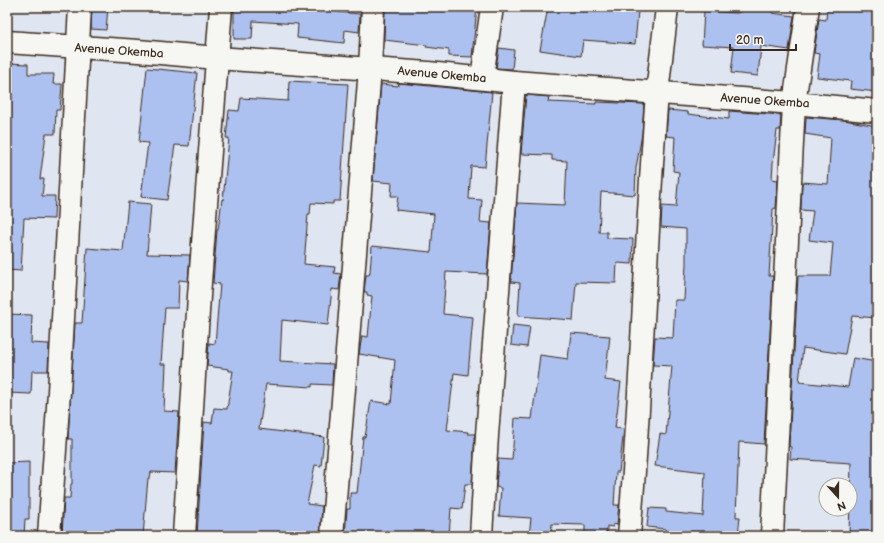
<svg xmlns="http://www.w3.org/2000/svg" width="884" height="543" font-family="'Balsamiq Sans',sans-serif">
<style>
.building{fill:#adc1f0;stroke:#3b2a1e}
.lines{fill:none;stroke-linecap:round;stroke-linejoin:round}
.minor-casing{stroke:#3b2a1e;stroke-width:25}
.minor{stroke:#f6f6f2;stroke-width:22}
.labels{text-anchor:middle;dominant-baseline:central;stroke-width:3;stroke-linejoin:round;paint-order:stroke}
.street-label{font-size:12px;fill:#3b2a1e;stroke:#f6f6f2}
</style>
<rect width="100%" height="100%" fill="#e0e6f1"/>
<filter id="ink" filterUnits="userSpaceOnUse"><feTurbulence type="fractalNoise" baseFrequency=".025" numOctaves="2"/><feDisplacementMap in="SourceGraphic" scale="8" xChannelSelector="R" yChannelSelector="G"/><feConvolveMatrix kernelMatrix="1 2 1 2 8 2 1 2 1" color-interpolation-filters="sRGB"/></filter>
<g filter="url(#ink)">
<g class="building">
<polygon points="92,7 108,7 106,30 91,29"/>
<polygon points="234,7 339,7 338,12 360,14 359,32 345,30 344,43 297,38 298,24 253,21 252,39 234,39"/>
<polygon points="385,7 477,7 472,57 449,56 449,50 426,47 427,45 384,40"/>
<polygon points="548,7 591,7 638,11 635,44 583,40 581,56 540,50"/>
<polygon points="741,7 773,7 772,13 794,16 789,50 761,46 758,76 731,73 734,47 702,45 704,11 737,13 740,12"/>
<polygon points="827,7 877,7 877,92 850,89 851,81 817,77 820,54 814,53 819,19 826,20"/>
<polygon points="499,48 514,50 512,69 496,68"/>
<polygon points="7,63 28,64 28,74 54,74 53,84 62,84 60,110 56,110 55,134 46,134 40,179 44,179 42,196 55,196 54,219 24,218 21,271 7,270"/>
<polygon points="147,68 197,73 189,146 175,145 167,200 141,197 148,143 139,142"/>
<polygon points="289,81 348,84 340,201 333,201 333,204 311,203 310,214 308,214 304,264 335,267 334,273 341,274 339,290 332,289 328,325 282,320 280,361 333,364 332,385 312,384 312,387 266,384 259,429 324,437 321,466 315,465 307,504 322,506 320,536 197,536 204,422 212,423 214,408 227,409 233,371 229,371 229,369 207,366 209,343 215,344 220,284 213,283 217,230 218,230 222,199 223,200 229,138 226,138 229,110 239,111 241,98 288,101"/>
<polygon points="399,83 492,92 485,167 471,166 469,199 482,200 480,222 491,223 487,274 446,272 443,314 473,317 468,375 454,373 447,430 468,432 468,434 475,434 472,484 465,484 462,509 451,508 449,536 345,536 347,509 350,509 350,493 357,493 363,437 365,437 371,401 391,404 395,360 359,354 362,336 368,337 372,296 367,295 367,292 364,292 366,275 369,275 370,272 372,246 431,252 434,214 396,210 398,196 391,196 392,183 373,181 381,84 398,86"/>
<polygon points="526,95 549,97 548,102 596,104 596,102 644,104 642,134 636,168 635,195 601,192 599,232 607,232 607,238 633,239 632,264 617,263 616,283 576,282 573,320 518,316 520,283 511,282 517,203 565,205 567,161 552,160 552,155 521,154"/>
<polygon points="668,110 688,112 688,114 729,119 729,111 781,115 780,130 777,130 773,163 772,179 778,180 776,208 773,209 769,276 773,276 764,444 739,442 736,517 740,517 738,536 665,536 666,529 647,527 649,508 666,509 666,512 703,516 705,472 655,466 660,434 666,435 672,366 653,365 655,337 673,338 675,300 684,300 686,264 686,229 661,227 662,206 676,207 679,172 673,171 675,137 666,136"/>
<polygon points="806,117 844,120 877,126 877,318 852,316 845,354 803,348 799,382 848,387 853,358 877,362 875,536 849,536 851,463 790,459 791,447 789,446 798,276 830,276 833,243 809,240 813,211 801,210 802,182 828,184 831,138 805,134"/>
<polygon points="128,202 151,204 147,254 190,255 188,281 179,280 178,308 165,308 161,364 166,364 164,411 179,412 175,473 151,472 150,478 148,478 143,536 62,536 64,498 70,498 71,484 72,484 72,439 68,439 75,323 82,323 87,248 123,251"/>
<polygon points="7,314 32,315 31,343 49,344 48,371 32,371 31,394 7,393"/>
<polygon points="513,325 530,327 527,347 511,345"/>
<polygon points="571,333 610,336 605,380 621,382 615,428 624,429 619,472 616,472 614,505 619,505 617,525 613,524 613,527 607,526 607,536 585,536 585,525 552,524 551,536 529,536 531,518 499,516 501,488 496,487 498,459 512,460 515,418 532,419 540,355 568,359"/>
<polygon points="29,462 29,519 25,519 24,536 7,536 7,463"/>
</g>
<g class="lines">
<g class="minor-casing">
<g id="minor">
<polyline points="7,42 138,51 217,58 428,73 514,82 794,103 877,111"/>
<polyline points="482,78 492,7"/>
<polyline points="49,536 59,392 80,7"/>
<polyline points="184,536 199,296 221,7"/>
<polyline points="332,536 370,69 373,7"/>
<polyline points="481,536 487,435 514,82"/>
<path d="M629,536C642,389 645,241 657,94C660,65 664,36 667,7"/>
<polyline points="772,536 794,103 808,7"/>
</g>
</g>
<use href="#minor" class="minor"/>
</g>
</g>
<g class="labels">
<g class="street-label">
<text transform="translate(119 51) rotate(4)">Avenue Okemba</text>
<text transform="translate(442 75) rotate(5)">Avenue Okemba</text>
<text transform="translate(765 101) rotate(4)">Avenue Okemba</text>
</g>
</g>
<rect width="884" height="543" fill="none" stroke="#f6f6f2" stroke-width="24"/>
<rect x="12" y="12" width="860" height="519" fill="none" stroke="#3b2a1e" stroke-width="1.5" filter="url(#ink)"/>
<g transform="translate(838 497) rotate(159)"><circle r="19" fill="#f6f6f2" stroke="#aba49d"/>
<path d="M0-3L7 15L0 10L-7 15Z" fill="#3b2a1e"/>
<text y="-6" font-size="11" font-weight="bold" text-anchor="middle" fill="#3b2a1e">N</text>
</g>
<path d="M730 44v6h66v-6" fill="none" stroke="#3b2a1e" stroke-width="2"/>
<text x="736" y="44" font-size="12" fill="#3b2a1e" stroke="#f6f6f2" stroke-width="3" paint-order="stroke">20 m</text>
</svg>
